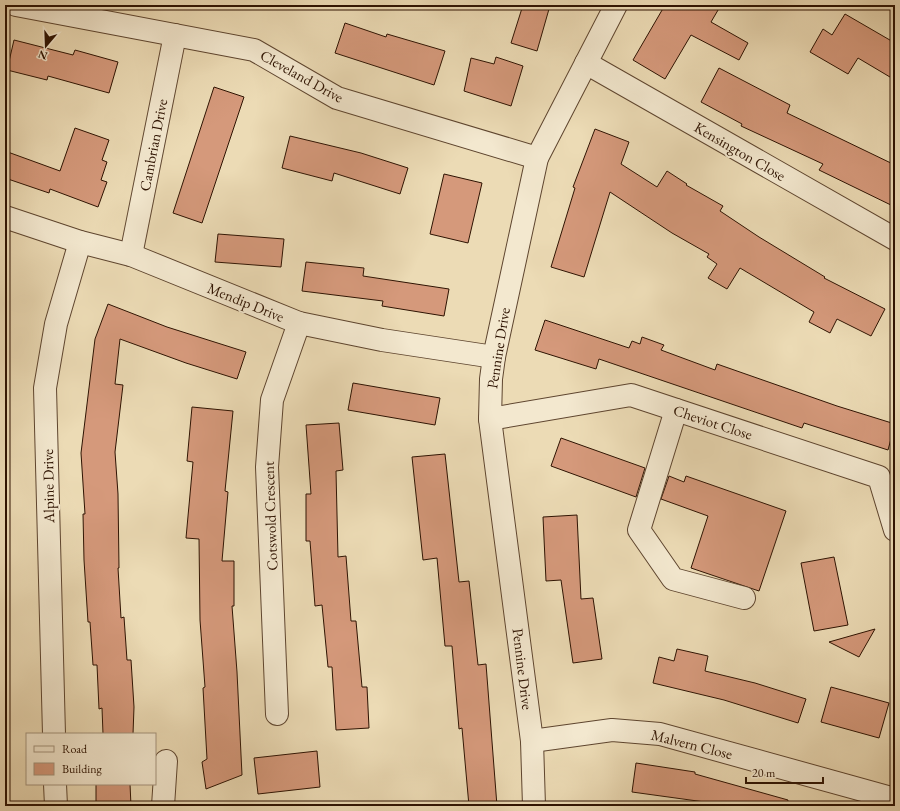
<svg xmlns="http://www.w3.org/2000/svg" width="900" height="811" font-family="'EB Garamond',serif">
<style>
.building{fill:#d5997b;stroke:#2e1302}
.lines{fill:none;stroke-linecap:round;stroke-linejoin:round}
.minor-casing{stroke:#5e452f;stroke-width:24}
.minor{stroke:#f3e8cf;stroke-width:22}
.labels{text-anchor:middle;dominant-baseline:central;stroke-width:4;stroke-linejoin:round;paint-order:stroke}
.street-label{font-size:15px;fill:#2e1302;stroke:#f3e8cf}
</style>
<rect width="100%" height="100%" fill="#ecdbb5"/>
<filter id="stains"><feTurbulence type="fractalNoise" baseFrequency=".005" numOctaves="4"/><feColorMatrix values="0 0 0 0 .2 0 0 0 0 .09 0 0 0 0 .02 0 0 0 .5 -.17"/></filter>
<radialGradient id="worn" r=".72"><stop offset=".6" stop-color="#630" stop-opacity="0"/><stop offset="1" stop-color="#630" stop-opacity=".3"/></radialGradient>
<g class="building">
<polygon points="523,5 534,5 549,9 537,51 511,43"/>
<polygon points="665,5 721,5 711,22 748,43 739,60 691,35 665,79 633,60"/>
<polygon points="845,14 895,43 895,80 858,58 848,74 810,52 823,29 832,35"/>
<polygon points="345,23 386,37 387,34 445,51 434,85 335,53"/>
<polygon points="14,40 73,55 75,50 118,62 109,93 48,76 47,80 7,70"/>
<polygon points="496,57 523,66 511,106 464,91 471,58 494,64"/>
<polygon points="719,68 790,105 787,113 895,165 895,207 819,170 823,164 741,126 742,124 701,102"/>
<polygon points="214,87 244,97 202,223 173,213"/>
<polygon points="75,128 109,140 102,160 107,162 101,180 107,182 98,207 50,189 49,193 5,178 5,151 60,171"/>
<polygon points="595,129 629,142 621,164 657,187 667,171 687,184 686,185 723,206 720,211 759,237 825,277 824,278 885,309 871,336 837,319 830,333 809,322 814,312 740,268 727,289 708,278 717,264 707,257 709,254 672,233 610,192 584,277 551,267 575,188 573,187"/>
<polygon points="290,136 361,153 408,168 400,194 334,173 332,181 282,168"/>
<polygon points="444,174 482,183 468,243 430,234"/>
<polygon points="218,234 284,239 281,267 215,262"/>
<polygon points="306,262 364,268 363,276 449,289 444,316 382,306 383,301 302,291"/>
<polygon points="108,304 167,327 246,352 237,379 186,363 120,339 115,384 123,385 115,452 118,494 119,568 118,568 121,618 124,617 127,660 131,660 134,707 133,734 103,734 102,708 99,709 97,665 93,665 90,622 88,622 84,560 83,514 85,514 81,453 95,339"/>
<polygon points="545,320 629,348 632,341 640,344 642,337 664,345 661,350 715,370 717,364 837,406 895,424 888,450 804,423 802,428 599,359 596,369 535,350"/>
<polygon points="353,383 440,398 435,425 348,410"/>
<polygon points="192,407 233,411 225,491 228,492 222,561 234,561 234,606 232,606 237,672 242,775 206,789 202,762 207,759 203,688 205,687 200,620 199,539 186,538 193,462 187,461"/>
<polygon points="339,423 343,470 336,471 338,557 346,556 351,621 356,621 362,687 367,687 369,728 336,730 332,667 328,667 322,605 315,606 310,541 306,541 306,494 311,494 306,425"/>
<polygon points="561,438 645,468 636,497 551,466"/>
<polygon points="445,454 459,582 469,581 478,665 486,664 497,806 469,806 462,728 459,729 452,646 445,646 437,558 423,560 412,457"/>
<polygon points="669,476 684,482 686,476 786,511 759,591 691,568 708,516 661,499"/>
<polygon points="577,515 581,599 593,598 602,659 573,663 561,580 546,581 543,517"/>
<polygon points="834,557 848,625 814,631 801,563"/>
<polygon points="875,629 859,657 829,642"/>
<polygon points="677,649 708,656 705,671 755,683 806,699 798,723 724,700 653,683 659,657 674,661"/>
<polygon points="831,687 889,703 879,738 821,722"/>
<polygon points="317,751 320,787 258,794 254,758"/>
<polygon points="636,763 695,772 695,774 788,800 787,806 712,806 712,803 632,792"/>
<polygon points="96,784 130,784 131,806 96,806"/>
</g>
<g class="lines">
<g class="minor-casing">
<g id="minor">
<polyline points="16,5 254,50 337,98 537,158"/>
<polyline points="586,63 895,239"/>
<polyline points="5,217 80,242 131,255 299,323 382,340 494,357"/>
<polyline points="131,255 175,35"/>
<polyline points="676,410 639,530 673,579 744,598"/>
<polyline points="490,419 631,395 879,477 895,530"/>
<polyline points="277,714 267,467 272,400 299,323"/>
<polyline points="54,734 45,388 56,324 80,242"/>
<polyline points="532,741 612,730 660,734 895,799"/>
<polyline points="55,784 56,806"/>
<polyline points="163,806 166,761"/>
<polyline points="534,806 532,741 490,419 491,379 494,357 537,158 616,5"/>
</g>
</g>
<use href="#minor" class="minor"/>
</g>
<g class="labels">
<g class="street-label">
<text transform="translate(302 76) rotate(29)">Cleveland Drive</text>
<text transform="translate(153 145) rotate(-79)">Cambrian Drive</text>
<text transform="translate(740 151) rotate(30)">Kensington Close</text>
<text transform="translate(246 302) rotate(22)">Mendip Drive</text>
<text transform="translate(498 348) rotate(-81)">Pennine Drive</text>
<text transform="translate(713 422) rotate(18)">Cheviot Close</text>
<text transform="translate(48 486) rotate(-91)">Alpine Drive</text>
<text transform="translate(270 516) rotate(-92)">Cotswold Crescent</text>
<text transform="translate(523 669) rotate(83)">Pennine Drive</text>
<text transform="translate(692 744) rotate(14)">Malvern Close</text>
</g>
</g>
<rect width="900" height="811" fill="none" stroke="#ecdbb5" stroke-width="20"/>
<rect x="6" y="6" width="888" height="799" fill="none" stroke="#2e1302" stroke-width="2"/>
<rect x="10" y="10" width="880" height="791" fill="none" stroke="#2e1302"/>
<rect x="26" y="733" width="130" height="52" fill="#f3e8cf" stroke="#a4937d"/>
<rect x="34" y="746" width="20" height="6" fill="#f3e8cf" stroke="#a4937d"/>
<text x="62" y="753" font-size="12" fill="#2e1302">Road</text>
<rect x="34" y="763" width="20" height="12" fill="#d5997b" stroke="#a4937d"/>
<text x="62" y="773" font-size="12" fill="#2e1302">Building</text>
<g transform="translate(46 46) rotate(199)" stroke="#f3e8cf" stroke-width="3" paint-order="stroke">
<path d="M0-3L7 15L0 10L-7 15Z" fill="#2e1302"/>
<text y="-6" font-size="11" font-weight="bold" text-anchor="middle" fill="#2e1302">N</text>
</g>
<path d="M746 777v6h77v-6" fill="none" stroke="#2e1302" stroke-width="2"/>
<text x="752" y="777" font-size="12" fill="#2e1302" stroke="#f3e8cf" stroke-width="3" paint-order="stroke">20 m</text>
<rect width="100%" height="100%" filter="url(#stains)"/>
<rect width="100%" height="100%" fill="url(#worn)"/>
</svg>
